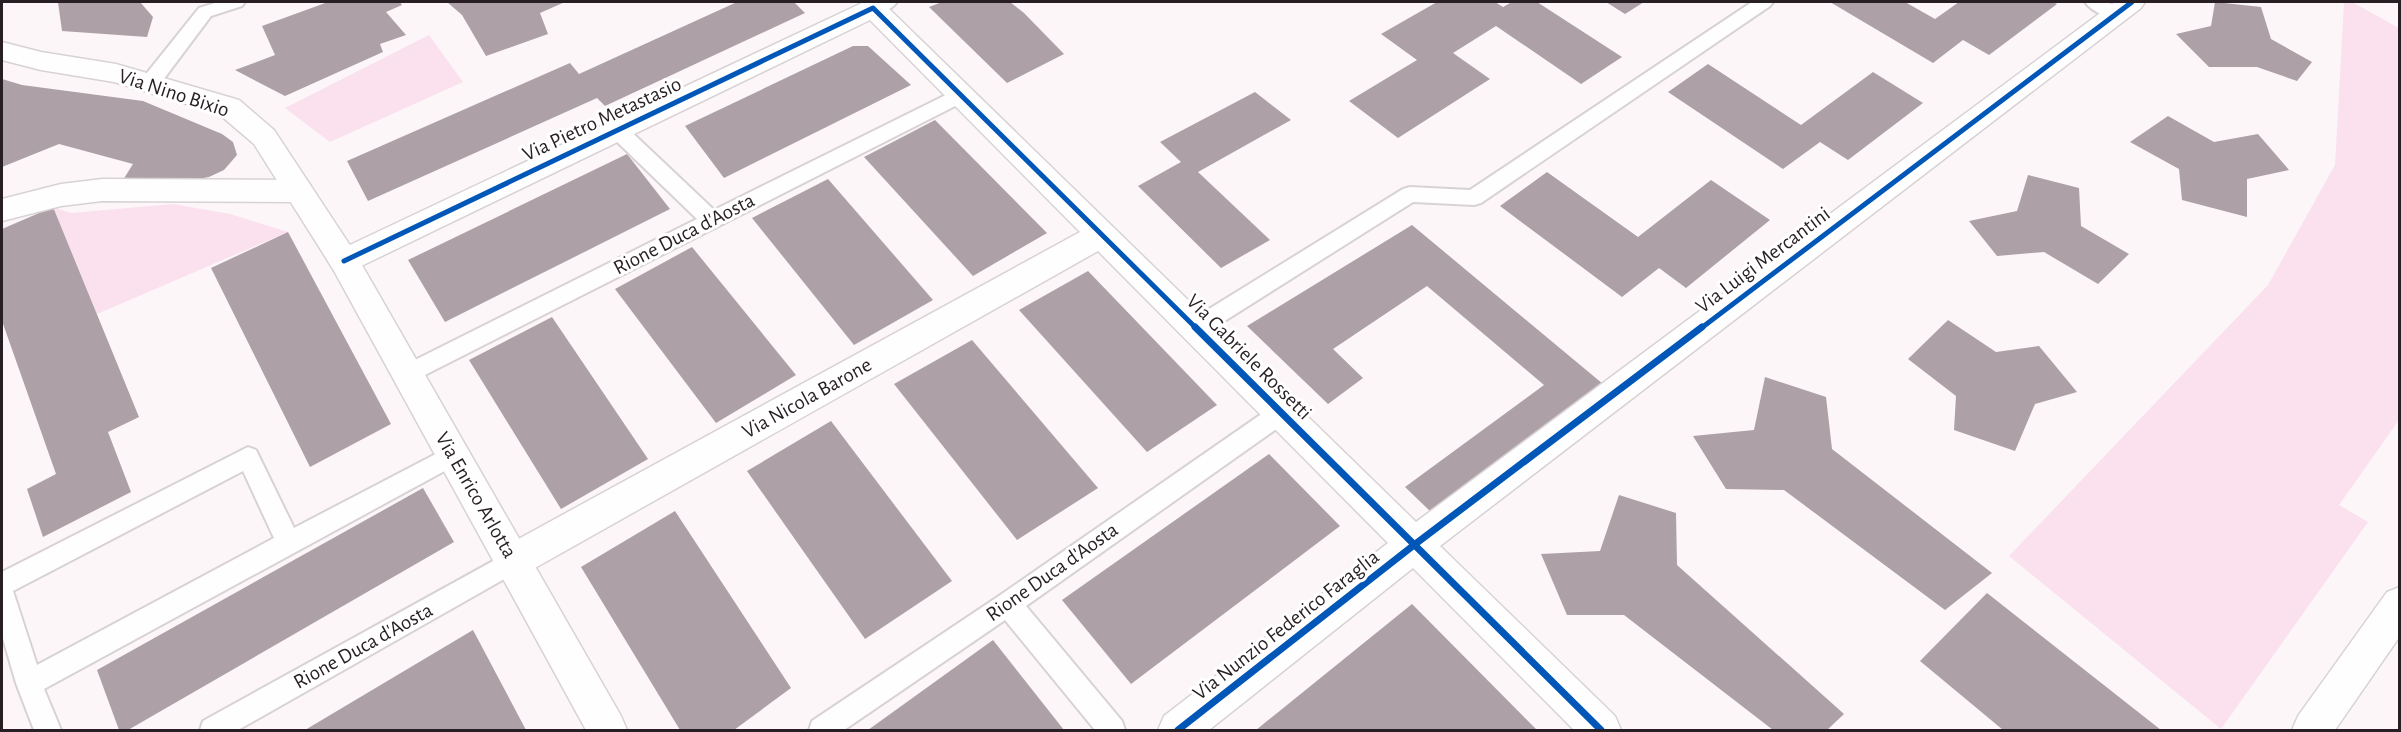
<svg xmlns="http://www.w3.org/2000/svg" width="2401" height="732" font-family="'Alegreya Sans',sans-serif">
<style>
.green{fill:#fae1ed}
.building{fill:#ada0a7}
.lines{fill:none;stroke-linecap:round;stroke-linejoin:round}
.lane-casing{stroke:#d9d2d5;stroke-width:4}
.street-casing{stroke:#d9d2d5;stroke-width:3}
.secondary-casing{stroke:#d9d2d5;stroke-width:3}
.lane{fill:#fffefe;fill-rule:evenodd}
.street{fill:#fffefe;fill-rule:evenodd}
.secondary{fill:#fffefe;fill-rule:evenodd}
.cycleway-far1-casing{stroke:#fff;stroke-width:8}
.cycleway-casing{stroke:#fff;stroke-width:10}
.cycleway-far1{stroke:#0057b8;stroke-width:5}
.cycleway{stroke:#0057b8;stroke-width:7}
.labels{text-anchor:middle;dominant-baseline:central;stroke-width:6;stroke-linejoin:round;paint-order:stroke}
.street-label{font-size:21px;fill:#271f23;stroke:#fff}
</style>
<rect width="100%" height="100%" fill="#fcf6f9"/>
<g class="green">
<polygon points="2344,2 2352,2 2399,28 2399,420 2339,505 2368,522 2221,729 2009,556 2268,285 2335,165"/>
<polygon points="429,35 463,82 330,142 285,108"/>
<polygon points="173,204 230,214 288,232 97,314 53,207 71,213"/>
</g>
<g class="building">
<polygon points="58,2 140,2 153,17 147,37 62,31"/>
<polygon points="328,2 400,2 402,5 386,12 406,35 380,44 383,52 285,96 235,70 275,55 262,26"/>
<polygon points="447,2 565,2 540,13 548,34 486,56 462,15"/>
<polygon points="737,2 794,2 805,13 605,106 597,98 368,201 347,161 570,63 579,74"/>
<polygon points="942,2 1010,2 1024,13 1064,54 1007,83 929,7"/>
<polygon points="1437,2 1495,2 1503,7 1512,2 1537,2 1622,57 1581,84 1496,26 1453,53 1490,79 1398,138 1349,101 1417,60 1381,34"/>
<polygon points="1606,2 1644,2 1625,14"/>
<polygon points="1830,2 1905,2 1935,19 1959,2 2053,2 2057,4 1989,55 1963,40 1933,63"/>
<polygon points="2215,2 2261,7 2271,39 2312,62 2297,81 2257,67 2209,67 2176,34 2211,26"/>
<polygon points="853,46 868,46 911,85 724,178 685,126"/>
<polygon points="1708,64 1801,125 1873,72 1923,103 1848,160 1820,142 1783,169 1668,92"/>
<polygon points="2,79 22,85 143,101 222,134 233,142 237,155 224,170 209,177 181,182 123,180 133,164 59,144 2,167"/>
<polygon points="1255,92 1291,120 1198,172 1270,240 1221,268 1138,186 1181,162 1160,142"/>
<polygon points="2168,116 2214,142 2258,134 2289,170 2247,179 2247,217 2182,200 2179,169 2130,142"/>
<polygon points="935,120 1047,233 973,276 864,157"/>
<polygon points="627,154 670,209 445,322 408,260"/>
<polygon points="1547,172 1638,237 1711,180 1770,220 1686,288 1659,268 1622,297 1500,206"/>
<polygon points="2028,175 2079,188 2081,226 2129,254 2098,284 2044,252 1997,256 1969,221 2017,211"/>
<polygon points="828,179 933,300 854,345 752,218"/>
<polygon points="53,207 139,417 108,432 131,492 43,537 27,489 56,474 2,321 2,229"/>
<polygon points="1412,225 1603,384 1430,511 1405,487 1544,385 1427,286 1333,349 1363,378 1328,404 1247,326"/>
<polygon points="288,232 391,424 310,467 211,268"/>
<polygon points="692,247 796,375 716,423 615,289"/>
<polygon points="1088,271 1217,405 1147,452 1019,310"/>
<polygon points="552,317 648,459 561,509 469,360"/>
<polygon points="1948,320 1996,352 2039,346 2077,392 2035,404 2015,451 1954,430 1956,396 1908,359"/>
<polygon points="972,340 1098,488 1017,540 894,384"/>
<polygon points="1765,377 1826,397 1832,449 1992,573 1945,610 1784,490 1726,489 1693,436 1754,430"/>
<polygon points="831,421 952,581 865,639 747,471"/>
<polygon points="1269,454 1340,526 1131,684 1062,600"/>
<polygon points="423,488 454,542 128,730 119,730 97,670"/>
<polygon points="1619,495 1676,513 1677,565 1844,714 1827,730 1773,730 1624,615 1567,615 1541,554 1600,551"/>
<polygon points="675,511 791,688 734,730 680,730 581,567"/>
<polygon points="1987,593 2161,730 2003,730 1920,661"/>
<polygon points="1412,604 1537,730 1256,730"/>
<polygon points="473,630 526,730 305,730"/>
<polygon points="993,640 1064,730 868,730"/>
</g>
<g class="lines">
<g class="lane-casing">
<g id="lane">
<polygon points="218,2 245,2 242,6 211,16 157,88 150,89 143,88 141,83 143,78 199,8"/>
<path d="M860,2H897C891,11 876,15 867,12Z"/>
<polygon points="1752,2 1773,2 1770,6 1481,203 1474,205 1413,202 1204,334 1196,337 1188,334 1185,328 1188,322 1403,189 1410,187 1470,190"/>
<path d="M2085,2C2099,1 2117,1 2126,14L2123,18C2112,21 2092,12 2085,2Z"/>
<polygon points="960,88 967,90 970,95 967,100 415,380 407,383 399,380 396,374 399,368 697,219 610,135 607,130 610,125 617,123 624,125 714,210"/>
<polygon points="1281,403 1289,406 1293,413 1289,420 1026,606 1122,721 1125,730 1095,730 1005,620 844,730 809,730 812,721 999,596 1273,406"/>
<path d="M453,445L461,448L465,455L461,462L44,689L61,730H34L16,683L2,635V572L248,447L256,450L294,528ZM243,471L274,538L37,665L13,591Z"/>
<polygon points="513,550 522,553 525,561 522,569 238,730 200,730 203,721"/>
</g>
</g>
<g class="street-casing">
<g id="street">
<polygon points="864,2 882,2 1416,522 2115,2 2145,2 2141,8 1440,546 1615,716 1621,730 1574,730 1413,568 1209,730 1158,730 1164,716 1388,543 1098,251 526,573 513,577 500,573 495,561 500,549 1080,232 870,20 355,269 344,273 333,269 328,261 333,253"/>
<polygon points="102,179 298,180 309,183 313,191 309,199 298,202 102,201 61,206 2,221 2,199 61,184"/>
<polygon points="2400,587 2400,636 2335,730 2292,730 2298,716 2387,592"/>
</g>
</g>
<g class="secondary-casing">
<polygon id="secondary" points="2,42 41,52 116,64 239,100 274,130 355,253 621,716 627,730 586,730 333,269 254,144 219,114 114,82 41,70 2,60"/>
</g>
<use href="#lane" class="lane"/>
<use href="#street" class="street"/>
<use href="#secondary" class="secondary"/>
<g class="cycleway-far1-casing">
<g id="cycleway-far1">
<polyline points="344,261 873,8 1197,329"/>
<polyline points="1700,329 2132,2"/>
</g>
</g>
<g class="cycleway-casing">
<g id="cycleway">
<polyline points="1195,327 1601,730"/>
<polyline points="1178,730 1414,545 1702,327"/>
</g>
</g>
<use href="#cycleway-far1" class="cycleway-far1"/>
<use href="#cycleway" class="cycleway"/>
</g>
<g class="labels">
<g class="street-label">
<text transform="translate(174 93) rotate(18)">Via Nino Bixio</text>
<text transform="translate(602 119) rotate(-25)">Via Pietro Metastasio</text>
<text transform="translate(684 234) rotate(-27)">Rione Duca d'Aosta</text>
<text transform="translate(1763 260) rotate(-37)">Via Luigi Mercantini</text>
<text transform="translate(1249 357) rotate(45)">Via Gabriele Rossetti</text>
<text transform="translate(807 398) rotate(-29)">Via Nicola Barone</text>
<text transform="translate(476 495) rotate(60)">Via Enrico Arlotta</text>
<text transform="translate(1052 572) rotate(-35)">Rione Duca d'Aosta</text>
<text transform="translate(1286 625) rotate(-38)">Via Nunzio Federico Faraglia</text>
<text transform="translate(363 646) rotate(-29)">Rione Duca d'Aosta</text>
</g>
</g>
<rect width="2401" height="732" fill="none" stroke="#271f23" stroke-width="6"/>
</svg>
